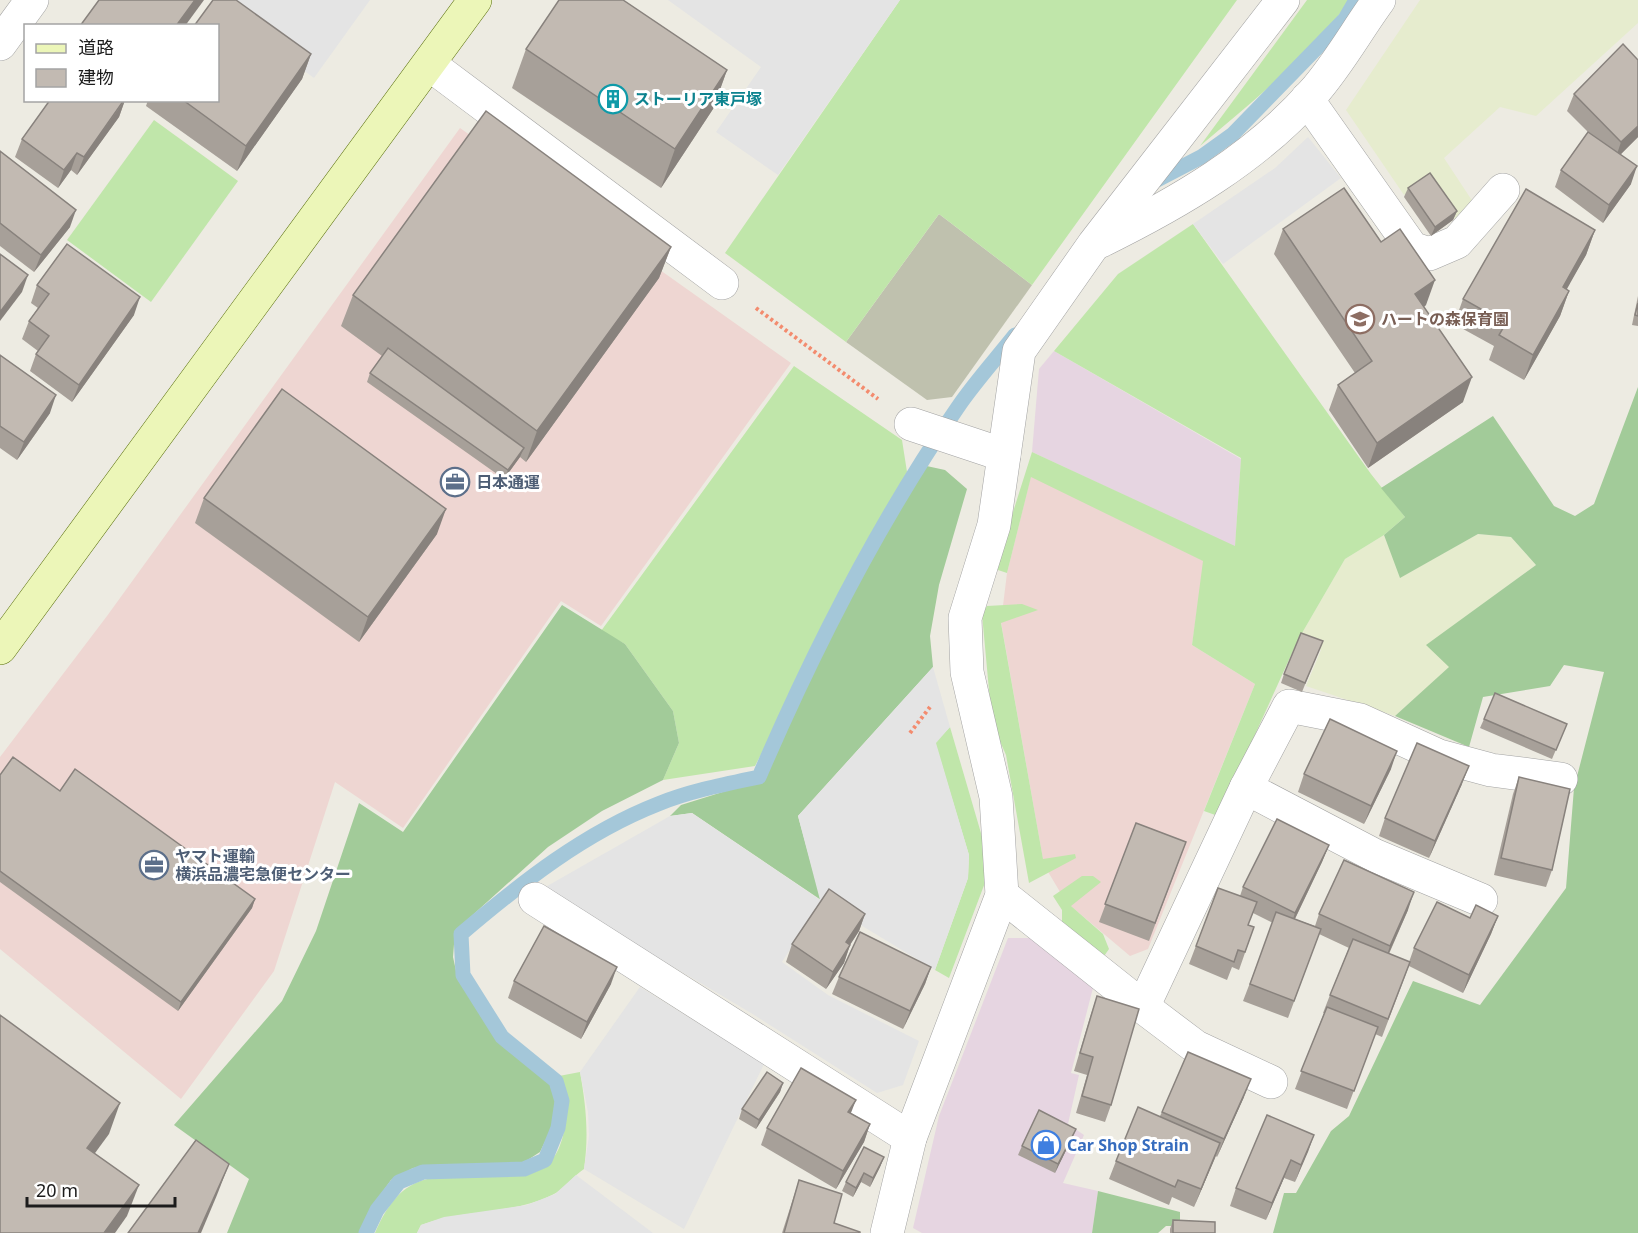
<svg xmlns="http://www.w3.org/2000/svg" width="1638" height="1233" font-family="'Noto Sans','Noto Sans JP',sans-serif">
<style>
.commercial{fill:#eed6d2}
.industrial{fill:#e6d5e1}
.construction{fill:#bfc1ae}
.farmland{fill:#e6ecce}
.grass{fill:#c0e6aa}
.forest{fill:#a2cb99}
.parking{fill:#e4e4e4}
.lines{fill:none;stroke-linecap:round;stroke-linejoin:round}
.stream{stroke:#a4c7d9;stroke-width:15}
.street-casing{stroke:#a3a3a3;stroke-width:34}
.secondary-casing{stroke:#576d09;stroke-width:34}
.path{stroke:#f38b6e;stroke-width:4;stroke-dasharray:3 3;stroke-linecap:butt}
.street{stroke:#fff;stroke-width:33}
.secondary{stroke:#ecf6b8;stroke-width:33}
.wall{fill:#a7a099}
.shaded-wall{fill:#88827d}
.building{fill:#c2bab2;stroke:#88827d;stroke-width:1.5}
.labels{text-anchor:middle;dominant-baseline:central;stroke-width:6;stroke-linejoin:round;paint-order:stroke}
.culture-label{font-size:16px;font-weight:bold;fill:#0d838f;stroke:#fff;text-anchor:start}
.education-label{font-size:16px;font-weight:bold;fill:#785e54;stroke:#fff;text-anchor:start}
.service-label{font-size:16px;font-weight:bold;fill:#4e5e75;stroke:#fff;text-anchor:start}
.shop-label{font-size:16px;font-weight:bold;fill:#366cbe;stroke:#fff;text-anchor:start}
</style>
<rect width="100%" height="100%" fill="#edebe2"/>
<g class="commercial">
<polygon points="460,128 791,363 601,626 561,601 403,828 335,782 274,971 181,1099 0,949 0,757 107,616"/>
<polygon points="1031,476 1204,561 1192,645 1255,684 1148,949 1130,956 1066,902 1044,865 1001,622 1007,573"/>
</g>
<g class="industrial">
<polygon points="1054,351 1241,459 1235,547 1032,452 1039,369"/>
<polygon points="1008,938 1036,938 1093,988 1071,1073 1079,1075 1068,1124 1084,1135 1063,1183 1098,1191 1092,1233 922,1233 913,1228 939,1116"/>
</g>
<polygon class="construction" points="939,214 1032,285 952,397 927,400 846,342"/>
<g class="farmland">
<polygon points="1420,0 1638,0 1638,23 1536,116 1500,107 1444,158 1475,205 1454,219 1427,179 1404,195 1346,110"/>
<polygon points="1478,534 1511,537 1536,565 1427,645 1450,667 1395,716 1306,686 1321,650 1298,640 1345,559 1384,535 1401,577"/>
</g>
<g class="grass">
<polygon points="900,0 1237,0 1032,285 939,214 846,342 725,253"/>
<path d="M1307,0H1350C1310,56 1252,102 1200,146Z"/>
<polygon points="154,120 238,181 151,302 67,240"/>
<polygon points="1193,224 1371,474 1405,517 1384,535 1345,559 1298,640 1218,816 1204,811 1255,684 1192,645 1203,561 1031,477 1007,573 995,569 1032,452 1235,546 1241,458 1054,351 1118,274"/>
<polygon points="794,366 902,440 907,472 755,766 663,780 679,743 673,711 625,644 601,631"/>
<polygon points="1022,604 1038,610 1001,623 1043,859 1075,854 1076,858 1029,883 1006,755 992,723 982,614 987,606"/>
<polygon points="950,727 983,840 986,880 949,978 935,970 968,878 969,855 935,742"/>
<polygon points="1082,876 1093,876 1101,882 1071,906 1103,934 1109,949 1102,959 1062,931 1062,910 1053,896"/>
<path d="M580,1072C586,1106 589,1134 584,1169C573,1176 564,1190 552,1195C512,1215 463,1209 421,1225L417,1233H375C384,1212 396,1191 418,1182C458,1165 539,1195 559,1148C569,1124 566,1101 559,1076Z"/>
</g>
<g class="forest">
<polygon points="1638,387 1638,1233 1273,1233 1284,1193 1296,1193 1331,1131 1349,1116 1413,981 1480,1005 1566,888 1574,788 1604,672 1564,665 1550,686 1483,697 1469,747 1395,716 1449,667 1426,645 1536,565 1511,537 1478,534 1400,578 1384,535 1405,517 1381,488 1493,416 1554,506 1575,516 1594,504"/>
<polygon points="922,465 945,470 967,489 939,585 930,636 933,667 798,816 821,900 692,813 670,816 681,805 761,780 789,713"/>
<polygon points="562,605 625,644 673,711 679,743 663,780 602,811 548,847 455,931 453,957 458,980 498,1041 550,1084 555,1101 553,1125 540,1152 523,1163 437,1165 413,1168 391,1180 371,1208 360,1233 227,1233 249,1179 174,1125 282,1001 316,931 359,803 403,832"/>
<polygon points="1098,1191 1180,1212 1180,1226 1166,1226 1158,1233 1092,1233"/>
</g>
<g class="parking">
<polygon points="213,0 370,0 314,78 211,3"/>
<polygon points="668,0 900,0 778,175 716,132 761,67"/>
<polygon points="1308,137 1341,178 1223,264 1193,224 1275,168"/>
<polygon points="933,667 950,727 936,743 969,855 968,878 935,970 821,901 782,962 828,995 919,1041 903,1085 877,1093 751,1013 542,889 670,816 692,813 820,900 798,816"/>
<polygon points="640,987 764,1064 684,1229 584,1169 589,1136 588,1112 580,1072"/>
<polygon points="576,1175 653,1233 417,1233 421,1225 444,1217 527,1205 555,1194"/>
</g>
<g class="lines">
<g class="stream">
<polyline points="1153,182 1201,157 1233,134 1345,19 1356,0"/>
<path d="M366,1233L377,1210L399,1182L423,1172L524,1169L545,1160L558,1128L562,1101L556,1081L502,1037L463,975L461,934C521,883 584,833 658,804C690,791 726,784 759,777C814,649 879,521 958,407C975,382 996,359 1015,335"/>
</g>
<g class="street-casing">
<g id="street">
<polyline points="0,44 32,0"/>
<polyline points="429,64 722,283"/>
<polyline points="1307,99 1412,248 1429,254 1457,242 1503,190"/>
<path d="M1101,241C1178,203 1256,158 1313,93C1338,65 1357,30 1379,0"/>
<polyline points="911,424 1004,455"/>
<polyline points="1246,788 1376,856 1481,900"/>
<polyline points="1002,895 1143,1007 1246,788 1289,706 1360,720 1439,756 1491,770 1561,779"/>
<polyline points="535,899 910,1138"/>
<polyline points="1143,1007 1196,1047 1271,1082"/>
<polyline points="887,1233 910,1138 1002,895 996,797 967,672 965,618 994,525 1019,351 1094,244 1283,0"/>
</g>
</g>
<g class="secondary-casing">
<polyline id="secondary" points="0,648 475,0"/>
</g>
<g class="path">
<polyline points="756,308 878,399"/>
<polyline points="910,733 930,707"/>
</g>
<use href="#street" class="street"/>
<use href="#secondary" class="secondary"/>
</g>
<g class="wall">
<polygon points="526,49 727,70 713,109 661,188 512,88"/>
<polygon points="311,54 302,79 237,171 146,106 148,100 218,100"/>
<polygon points="1574,94 1638,137 1621,154 1631,184 1603,223 1555,187 1561,170 1588,132 1567,111"/>
<polygon points="125,100 119,117 77,175 71,170 58,188 15,157 22,139"/>
<polygon points="0,151 70,227 34,272 0,246"/>
<polygon points="1408,188 1457,211 1453,220 1431,236 1404,197"/>
<polygon points="1283,229 1426,305 1424,307 1463,402 1368,468 1329,410 1338,385 1355,373 1274,254"/>
<polygon points="1595,230 1586,255 1566,289 1569,291 1560,316 1524,380 1489,360 1494,346 1454,324 1463,299"/>
<polygon points="671,247 659,278 526,462 520,457 504,479 367,382 370,373 382,356 341,326 353,295"/>
<polygon points="37,285 134,315 72,402 30,371 36,354 38,351 22,339 29,321 38,308 31,303"/>
<polygon points="1638,296 1638,326 1632,325"/>
<polygon points="0,355 50,413 17,460 0,448"/>
<polygon points="204,498 437,534 359,642 195,523"/>
<polygon points="1319,650 1302,692 1281,683 1284,674"/>
<polygon points="1484,719 1563,733 1552,759 1480,728"/>
<polygon points="1391,769 1364,824 1298,792 1304,774"/>
<polygon points="0,775 60,791 255,899 252,908 178,1011 0,882"/>
<polygon points="1519,777 1552,870 1546,887 1494,875 1513,794"/>
<polygon points="1462,784 1429,858 1379,836 1385,818"/>
<polygon points="1136,823 1186,842 1149,941 1099,922"/>
<polygon points="1329,845 1322,862 1295,919 1315,926 1319,914 1408,910 1389,954 1409,962 1414,948 1470,918 1498,916 1491,934 1463,993 1409,966 1382,1037 1375,1034 1347,1109 1295,1089 1324,1013 1323,1013 1330,995 1349,948 1319,934 1288,1018 1243,1001 1273,923 1253,913 1248,925 1254,927 1239,970 1232,967 1227,980 1189,964 1218,888 1240,896 1243,887"/>
<polygon points="865,914 859,931 850,945 844,963 826,989 786,962 792,944"/>
<polygon points="931,967 925,984 903,1029 832,994 839,977"/>
<polygon points="514,981 611,984 581,1039 508,998"/>
<polygon points="1097,996 1111,1105 1105,1122 1076,1113 1087,1075 1074,1071 1091,1014"/>
<polygon points="783,1083 780,1092 756,1129 739,1119 742,1109"/>
<polygon points="1244,1097 1217,1157 1216,1156 1194,1207 1172,1197 1169,1205 1109,1179 1116,1161 1160,1116 1162,1112"/>
<polygon points="851,1113 870,1124 864,1142 836,1189 761,1145 767,1128"/>
<polygon points="1076,1129 1072,1138 1055,1173 1018,1155 1022,1146"/>
<polygon points="1314,1135 1295,1182 1284,1178 1266,1220 1230,1206 1236,1188"/>
<polygon points="884,1157 880,1167 870,1187 861,1182 853,1197 842,1191 846,1182"/>
<polygon points="799,1180 834,1223 860,1233 782,1233"/>
<polygon points="1173,1220 1215,1233 1170,1233 1170,1229"/>
</g>
<g class="shaded-wall">
<polygon points="195,0 204,0 185,26 176,26"/>
<polygon points="311,54 302,79 237,171 246,146"/>
<polygon points="727,70 713,109 661,188 675,149"/>
<polygon points="125,100 119,117 77,175 84,157"/>
<polygon points="1638,126 1638,137 1615,160 1621,142"/>
<polygon points="77,153 71,170 58,188 64,170"/>
<polygon points="1637,166 1631,184 1603,223 1609,205"/>
<polygon points="76,210 70,227 34,272 41,255"/>
<polygon points="1457,211 1453,220 1431,236 1435,227"/>
<polygon points="1595,230 1586,255 1554,312 1563,287"/>
<polygon points="671,247 659,278 526,462 537,431"/>
<polygon points="28,275 22,292 0,321 0,312"/>
<polygon points="1435,280 1426,305 1406,319 1415,294"/>
<polygon points="1569,291 1560,316 1524,380 1533,355"/>
<polygon points="140,297 134,315 72,402 79,385"/>
<polygon points="1472,377 1463,402 1368,468 1377,443"/>
<polygon points="56,395 50,413 17,460 24,442"/>
<polygon points="524,448 520,457 504,479 508,470"/>
<polygon points="446,509 437,534 359,642 368,617"/>
<polygon points="1397,751 1391,769 1364,824 1371,806"/>
<polygon points="1469,766 1462,784 1429,858 1435,841"/>
<polygon points="1329,845 1322,862 1289,931 1295,913"/>
<polygon points="1414,892 1408,910 1384,964 1390,946"/>
<polygon points="255,899 252,908 178,1011 181,1002"/>
<polygon points="865,914 859,931 840,960 846,942"/>
<polygon points="1498,916 1491,934 1463,993 1469,975"/>
<polygon points="850,945 844,963 826,989 833,972"/>
<polygon points="617,967 611,984 581,1039 587,1022"/>
<polygon points="931,967 925,984 903,1029 910,1011"/>
<polygon points="1251,1079 1244,1097 1217,1157 1224,1139"/>
<polygon points="783,1083 780,1092 756,1129 759,1120"/>
<polygon points="856,1100 849,1118 848,1112"/>
<polygon points="120,1103 109,1134 76,1179 87,1148"/>
<polygon points="870,1124 864,1142 836,1189 843,1171"/>
<polygon points="1076,1129 1072,1138 1055,1173 1058,1164"/>
<polygon points="1314,1135 1308,1152 1295,1182 1301,1165"/>
<polygon points="1220,1143 1214,1160 1194,1207 1201,1189"/>
<polygon points="884,1157 880,1167 870,1187 873,1178"/>
<polygon points="1291,1160 1284,1178 1266,1220 1272,1203"/>
<polygon points="229,1164 217,1195 201,1233 198,1233"/>
<polygon points="864,1173 861,1182 853,1197 856,1188"/>
<polygon points="139,1185 127,1216 115,1233 104,1233"/>
</g>
<g class="building">
<polygon points="99,0 195,0 176,26 80,26"/>
<polygon points="213,0 236,0 311,54 246,146 183,100 218,100 218,26 194,26"/>
<polygon points="559,0 623,0 727,70 675,149 526,49"/>
<polygon points="1623,44 1638,60 1638,126 1621,142 1574,94"/>
<polygon points="50,100 124,100 84,157 77,153 64,170 22,139"/>
<polygon points="486,111 671,247 537,431 353,295"/>
<polygon points="1588,132 1637,166 1609,205 1561,170"/>
<polygon points="0,151 76,210 41,255 0,223"/>
<polygon points="1430,173 1457,211 1435,227 1408,188"/>
<polygon points="1344,188 1381,242 1400,229 1435,280 1415,294 1472,377 1377,443 1338,385 1372,361 1283,229"/>
<polygon points="1526,189 1595,230 1563,287 1569,291 1533,355 1499,335 1506,323 1463,299"/>
<polygon points="67,244 140,297 79,385 36,354 49,336 29,321 49,294 37,285"/>
<polygon points="0,254 28,275 0,312"/>
<polygon points="1638,303 1638,316 1635,315"/>
<polygon points="388,348 524,448 508,470 370,373"/>
<polygon points="0,355 56,395 24,442 0,426"/>
<polygon points="282,389 446,509 368,617 204,498"/>
<polygon points="1301,633 1323,641 1305,683 1284,674"/>
<polygon points="1495,693 1567,724 1556,750 1484,719"/>
<polygon points="1330,719 1397,751 1371,806 1304,774"/>
<polygon points="1417,743 1469,766 1435,841 1385,818"/>
<polygon points="13,757 60,791 75,769 255,899 181,1002 0,871 0,775"/>
<polygon points="1519,777 1570,789 1552,870 1501,858"/>
<polygon points="1277,819 1329,845 1295,913 1243,887"/>
<polygon points="1136,823 1186,842 1155,923 1105,904"/>
<polygon points="1344,860 1414,892 1390,946 1319,914"/>
<polygon points="1218,888 1257,902 1248,925 1254,927 1245,952 1238,950 1234,962 1196,946"/>
<polygon points="829,889 865,914 846,942 850,945 833,972 792,944"/>
<polygon points="1437,902 1470,918 1476,905 1498,916 1469,975 1414,948"/>
<polygon points="1276,912 1321,929 1294,1001 1250,984"/>
<polygon points="544,926 617,967 587,1022 514,981"/>
<polygon points="860,932 931,967 910,1011 839,977"/>
<polygon points="1353,939 1410,962 1388,1019 1330,995"/>
<polygon points="1097,996 1139,1009 1111,1105 1082,1096 1093,1057 1080,1053"/>
<polygon points="1327,1007 1378,1027 1354,1091 1301,1071"/>
<polygon points="0,1015 120,1103 87,1148 139,1185 104,1233 0,1233"/>
<polygon points="1188,1052 1251,1079 1224,1139 1162,1112"/>
<polygon points="801,1068 856,1100 848,1112 870,1124 843,1171 767,1128"/>
<polygon points="767,1072 783,1083 759,1120 742,1109"/>
<polygon points="1138,1107 1220,1143 1201,1189 1178,1180 1175,1187 1116,1161"/>
<polygon points="1039,1110 1076,1129 1058,1164 1022,1146"/>
<polygon points="1267,1115 1314,1135 1301,1165 1291,1160 1272,1203 1236,1188"/>
<polygon points="196,1140 229,1164 198,1233 128,1233"/>
<polygon points="864,1147 884,1157 873,1178 864,1173 856,1188 846,1182"/>
<polygon points="799,1180 842,1194 834,1223 860,1232 860,1233 784,1233"/>
<polygon points="1173,1220 1215,1222 1215,1233 1173,1233"/>
</g>
<defs>
<g id="building-ring" transform="scale(1.5)"><circle r="9.5" fill="#fff" stroke="#0f9aa8" stroke-width="1.5"/><path d="M-4-6H4V6H1V3H-1V6H-4ZM-2.5-4.3h1.7v1.8h-1.7ZM.8-4.3h1.7v1.8H.8ZM-2.5-1h1.7V.8h-1.7ZM.8-1h1.7V.8H.8Z" fill="#0f9aa8"/></g>
<g id="school-ring" transform="scale(1.5)"><circle r="9.5" fill="#fff" stroke="#8d6e63" stroke-width="1.5"/><path d="M0-5L7-2L0 1L-7-2ZM-4 1L0 2.5L4 1V4Q0 6-4 4Z" fill="#8d6e63"/></g>
<g id="office-ring" transform="scale(1.5)"><circle r="9.5" fill="#fff" stroke="#5c6f8a" stroke-width="1.5"/><path d="M-6-3h4V-5.5h4V-3h4V5H-6ZM-1-4.5V-3h2v-1.5ZM-6 0V1H6V0Z" fill="#5c6f8a"/></g>
<g id="shop-ring" transform="scale(1.5)"><circle r="9.5" fill="#fff" stroke="#3f7fe0" stroke-width="1.5"/><path d="M-5-2.5h2.3a2.7 3.5 0 0 1 5.4 0H5L5.5 6h-11ZM-1.5-2.5h3a1.5 2.3 0 0 0-3 0Z" fill="#3f7fe0"/></g>
</defs>
<g fill-rule="evenodd">
<use href="#building-ring" x="613" y="99"/>
<use href="#school-ring" x="1360" y="319"/>
<use href="#office-ring" x="455" y="482"/>
<use href="#office-ring" x="154" y="865"/>
<use href="#shop-ring" x="1046" y="1145"/>
</g>
<g class="labels">
<g class="culture-label">
<text x="634" y="99">ストーリア東戸塚</text>
</g>
<g class="education-label">
<text x="1381" y="319">ハートの森保育園</text>
</g>
<g class="service-label">
<text x="476" y="482">日本通運</text>
<text x="175" y="856">ヤマト運輸<tspan x="175" dy="18">横浜品濃宅急便センター</tspan></text>
</g>
<g class="shop-label">
<text x="1067" y="1145">Car Shop Strain</text>
</g>
</g>
<rect x="24" y="24" width="195" height="78" fill="#ffffff" stroke="#a4a4a4" stroke-width="1.5"/>
<rect x="36" y="44" width="30" height="9" fill="#ecf6b8" stroke="#a4a4a4" stroke-width="1.5"/>
<text x="78" y="54" font-size="18" fill="#1c1c1c">道路</text>
<rect x="36" y="69" width="30" height="18" fill="#c2bab2" stroke="#a4a4a4" stroke-width="1.5"/>
<text x="78" y="84" font-size="18" fill="#1c1c1c">建物</text>
<path d="M27 1197v9h148v-9" fill="none" stroke="#1c1c1c" stroke-width="3"/>
<text x="36" y="1197" font-size="18" fill="#1c1c1c" stroke="#ffffff" stroke-width="4.5" paint-order="stroke">20 m</text>
</svg>
